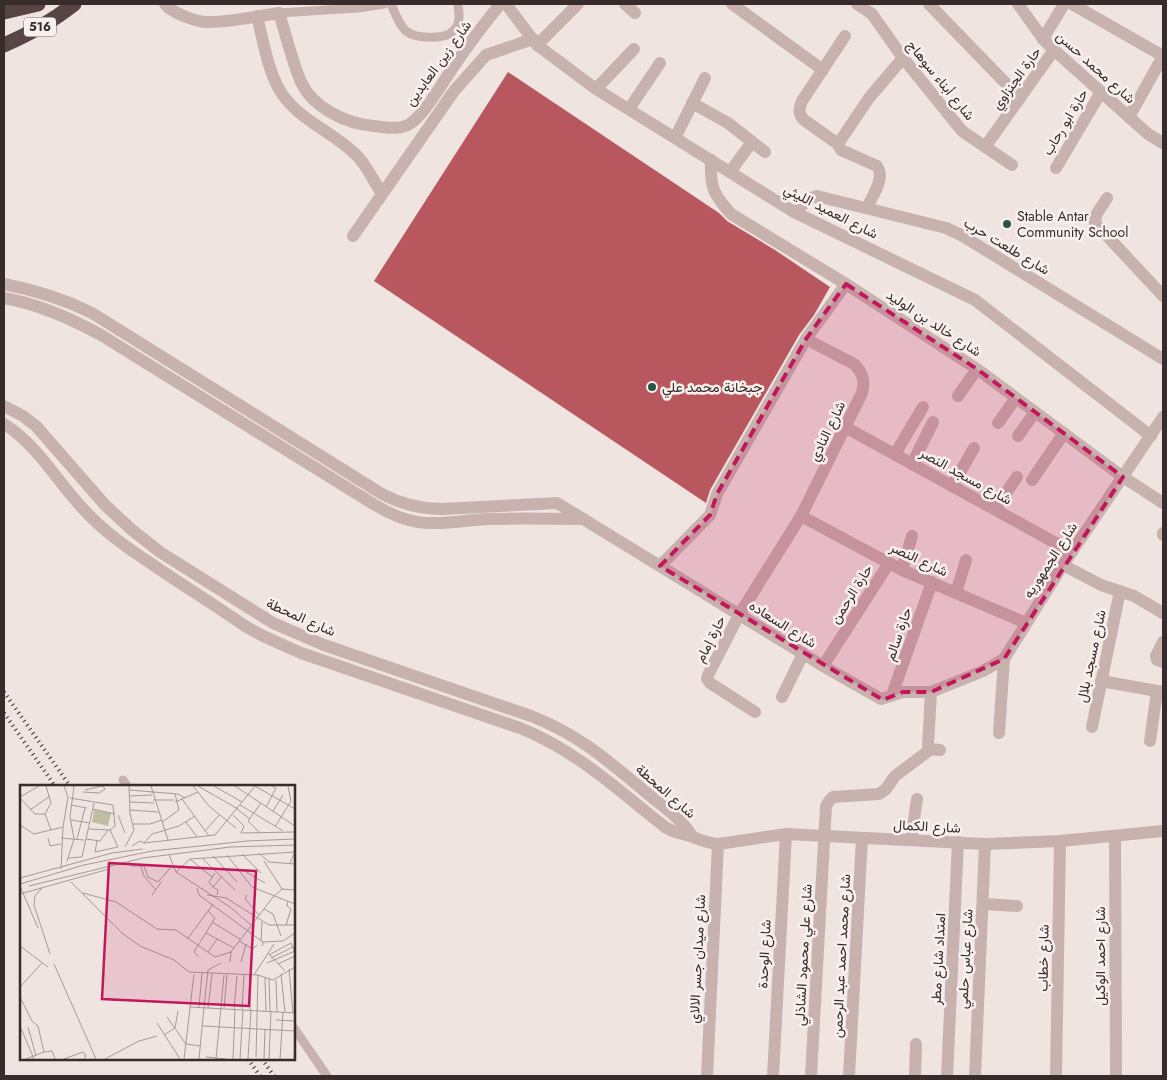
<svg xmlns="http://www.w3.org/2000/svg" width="1167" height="1080" font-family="Jost,Vazirmatn,sans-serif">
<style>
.building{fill:#b8585e}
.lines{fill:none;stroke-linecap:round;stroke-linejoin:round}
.service{stroke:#c7b2ae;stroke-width:9}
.minor{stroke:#c7b2ae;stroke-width:12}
.motorway{stroke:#574444;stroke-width:15}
.rail{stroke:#372b2b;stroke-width:4;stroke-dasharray:1 4;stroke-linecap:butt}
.marked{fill:#c2185b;fill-opacity:0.2;stroke:#c2185b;stroke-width:4;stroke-dasharray:10 6;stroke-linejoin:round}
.poi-dot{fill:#265449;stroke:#f8f0ed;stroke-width:2}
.labels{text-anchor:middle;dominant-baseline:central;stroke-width:5;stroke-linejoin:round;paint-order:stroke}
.shield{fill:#f8f0ed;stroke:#716665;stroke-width:1}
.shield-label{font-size:12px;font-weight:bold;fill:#372b2b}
.street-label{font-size:14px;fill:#372b2b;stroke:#f8f0ed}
.poi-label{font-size:14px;fill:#372b2b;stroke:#f8f0ed;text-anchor:start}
.inset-road{fill:none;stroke:#a69a98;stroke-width:1}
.view{fill:#c2185b;fill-opacity:0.15;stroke:#c2185b;stroke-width:2.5}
.inset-edge{fill:none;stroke:#372b2b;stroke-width:2.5}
</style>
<rect width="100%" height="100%" fill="#f0e4e1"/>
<polygon class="building" points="508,72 719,213 727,221 775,250 830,287 814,315 799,335 710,490 706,503 374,281"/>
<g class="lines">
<g class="service">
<path d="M391,4C395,13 399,25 406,31C416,39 446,40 454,30C461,23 459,12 458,4"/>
<polyline points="279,13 358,8 384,4"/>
<polyline points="123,780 127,786"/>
<polyline points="294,1028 327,1076"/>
</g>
<g class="minor">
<path d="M165,4C172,13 198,23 210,22C231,22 258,16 279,13C286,35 292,61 301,82C313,108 347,124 374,126C385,127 400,131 411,123C427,112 448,73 461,56C473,38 487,21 500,4"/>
<polyline points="506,4 537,45 596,89 794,212 975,300 1151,436"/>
<polyline points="625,4 635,13"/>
<polyline points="732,4 823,70"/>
<polyline points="857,4 872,14 903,58 962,131 1012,165"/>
<polyline points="929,4 1020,98"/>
<polyline points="1018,4 1043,39 1054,50 1148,134 1163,143"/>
<polyline points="1072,4 1163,56"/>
<path d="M257,16C263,40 267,67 279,89C297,121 336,132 360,159C368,169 375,183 382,194"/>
<polyline points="1043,39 1064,4"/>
<polyline points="537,45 578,4"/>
<polyline points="596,89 634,49"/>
<polyline points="692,103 728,123 765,152"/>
<polyline points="629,109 660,63"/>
<polyline points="1129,117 1163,56"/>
<polyline points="675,138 705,78"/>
<path d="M838,144L804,120C798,114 799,109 802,101L845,36"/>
<polyline points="985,147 1054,50"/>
<path d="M711,160C710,187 713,194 731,214L846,284L977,369L1123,477L1163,503"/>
<polyline points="1056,168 1101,92"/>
<polyline points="730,172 752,142"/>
<polyline points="1107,198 1096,215 1095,223 1163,296"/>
<path d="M867,208C872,196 886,178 877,166L841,150L838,144L869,98L903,58"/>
<polyline points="794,212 811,198 817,196 946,228 961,235 1163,359"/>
<polyline points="353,236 454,91 486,55 533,39"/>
<path d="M4,284C35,290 64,299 92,313L382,494C401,504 420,509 442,509L557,503L823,666L881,699L903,692H931L983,671L1004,659"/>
<path d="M4,298C39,304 70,318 101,335L375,505C421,533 441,521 491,519C521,518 553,519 584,519"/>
<polyline points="958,396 977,369"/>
<path d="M4,406L23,416L36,426L105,505L132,530L160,552L273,623L324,645L531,716C580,735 608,761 648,794C663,807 682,819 692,836"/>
<polyline points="998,423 1016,398"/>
<path d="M4,424C41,447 61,489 92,518C114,540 140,556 165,573C192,591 219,608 245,626L263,636L301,653L520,728C576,750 619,791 665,827C675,834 683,833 693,837C702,841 708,843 718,844L786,834L985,844L1060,841L1163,831"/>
<polyline points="845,427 1072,552"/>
<polyline points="1018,436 1035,412"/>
<polyline points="895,454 923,407"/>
<polyline points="912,464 933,422"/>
<polyline points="1032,480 1064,433"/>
<polyline points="952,486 974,448"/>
<polyline points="995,509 1017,477"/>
<polyline points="801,516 902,570 1026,623"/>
<polyline points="1163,535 1163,533"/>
<polyline points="1063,565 1101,585 1134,596 1163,613"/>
<polyline points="660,566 710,515 717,494 806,339"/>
<polyline points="902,570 912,536"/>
<polyline points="956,593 966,560"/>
<polyline points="1163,642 1156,656 1157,660 1163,662"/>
<polyline points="823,666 889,563"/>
<polyline points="1101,681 1163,692"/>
<polyline points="931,692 928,746 931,749 940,750"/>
<polyline points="892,695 932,582"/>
<polyline points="782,697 803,654"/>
<path d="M755,712L710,683L707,679L708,675L739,615L801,516L862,393C865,381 863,373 854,364L806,339L846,284"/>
<polyline points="1092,727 1120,591"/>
<polyline points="999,733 1004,659 1063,565 1163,417"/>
<polyline points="1150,741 1157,691"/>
<polyline points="1115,836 1116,1076"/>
<polyline points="911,840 917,799"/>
<polyline points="983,904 1017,906"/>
<polyline points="707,1076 718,844"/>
<polyline points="773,1076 786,834"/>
<polyline points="811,1076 826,806 829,801 833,797 879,794 886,789 895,776 931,749"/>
<polyline points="849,1076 862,838"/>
<polyline points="915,1076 916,1044"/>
<polyline points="947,1076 958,842"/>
<polyline points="975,1076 985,844"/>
<polyline points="1056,1076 1060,841"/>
</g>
<g class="motorway">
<polyline points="4,12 38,4"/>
<path d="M4,45C29,34 53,21 74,4"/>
</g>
<g class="rail">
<polyline points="4,692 70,786"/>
<polyline points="4,713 55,786"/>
<polyline points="248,1059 260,1076"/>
<polyline points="262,1059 274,1076"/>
</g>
</g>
<path class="marked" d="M846,284L977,369L1123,477L1004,659L931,692H903L883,700L660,566L710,515L717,494L806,339Z"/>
<g class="poi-dot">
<circle cx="1007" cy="224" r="5"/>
<circle cx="652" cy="387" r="5"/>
</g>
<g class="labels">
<rect class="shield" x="24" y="17.5" width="32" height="19" rx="4"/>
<g class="shield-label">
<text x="40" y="27">516</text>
</g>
<g class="street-label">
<text transform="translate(438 63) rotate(-54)">شارع زين العابدين</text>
<text transform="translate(1096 67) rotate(42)">شارع محمد حسن</text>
<text transform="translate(1016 78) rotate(-54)">حارة الجنزاوي</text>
<text transform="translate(941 80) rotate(51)">شارع أبناء سوهاج</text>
<text transform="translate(1065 122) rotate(-59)">حارة ابو رحاب</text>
<text transform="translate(831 211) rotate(27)">شارع العميد الليثي</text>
<text transform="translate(1007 246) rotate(31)">شارع طلعت حرب</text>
<text transform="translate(934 323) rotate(33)">شارع خالد بن الوليد</text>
<text transform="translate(827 431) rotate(-64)">شارع النادي</text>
<text transform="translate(966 476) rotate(29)">شارع مسجد النصر</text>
<text transform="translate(919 559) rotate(25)">شارع النصر</text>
<text transform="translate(1050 560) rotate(-57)">شارع الجمهوريه</text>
<text transform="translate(851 594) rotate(-58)">حارة الرحمن</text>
<text transform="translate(301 617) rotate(24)">شارع المحطة</text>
<text transform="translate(783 624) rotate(32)">شارع السعاده</text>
<text transform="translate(898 634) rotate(-71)">حارة سالم</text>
<text transform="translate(710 639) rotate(-63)">حارة إمام</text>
<text transform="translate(1091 656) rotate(-78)">شارع مسجد بلال</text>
<text transform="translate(666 791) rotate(41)">شارع المحطة</text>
<text transform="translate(927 826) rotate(3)">شارع الكمال</text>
<text transform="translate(764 954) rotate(-87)">شارع الوحدة</text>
<text transform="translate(803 955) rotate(-87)">شارع علي محمود الشاذلي</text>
<text transform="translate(841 956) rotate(-87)">شارع محمد احمد عبد الرحمن</text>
<text transform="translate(1100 956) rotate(-90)">شارع احمد الوكيل</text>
<text transform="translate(1043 958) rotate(-89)">شارع خطاب</text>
<text transform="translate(697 959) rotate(-87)">شارع ميدان جسر الالاي</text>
<text transform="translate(938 959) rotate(-87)">امتداد شارع مطر</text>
<text transform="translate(965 959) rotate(-87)">شارع عباس حلمي</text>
</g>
<g class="poi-label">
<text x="1017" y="216">Stable Antar<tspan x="1017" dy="16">Community School</tspan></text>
<text x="662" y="387">جبخانة محمد علي</text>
</g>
</g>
<g transform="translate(20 785)">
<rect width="275" height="275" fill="#f0e4e1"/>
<path d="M74,25L91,28L88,41L72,37Z" fill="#bdbea2"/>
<path class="inset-road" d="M131,1L148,55M173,1L189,21L216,43M178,1L218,24M194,1L222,17M215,1L275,41M235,1L275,24M65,5L82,1M109,5L158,9L165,13M63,7L79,8L85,4L83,1M109,11L132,10M0,12L19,1M0,13L15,29H25L31,18L26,1M50,13L93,20L95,41L90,45M162,14L189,51M133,15H154M110,17L134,18M155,17L178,7M51,20L67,23M220,20L263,46M246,22L256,3L252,1M73,24L95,29M217,24L230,34M10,25L30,11M110,25L138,27M253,26L263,10M25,29L31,45M98,30L105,48M213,30L224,41L221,48L275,47M51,35L70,38M142,37L159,25L155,9M166,37L177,52M113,39H130L142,35M0,40L14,49L43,42L48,12L44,1M255,42L271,16L268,1M69,44L90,45M185,46L200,29M239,47L228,36L241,18M28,53L30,61L41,59M41,53L64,55M57,54L65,23M66,54L80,56L88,45M77,56L75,67L98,62L90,45M124,58L195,50L235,1M112,61L120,56L124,58L132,49L159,41L175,31M105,62L114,45L110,29L109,1M239,68L249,77L275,79M222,69L241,88M149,70L156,87L210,122L231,140M207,70L232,102L275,119M193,71L217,97M48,73L62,72L74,18M182,73L215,105M170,74L275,67L270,78M170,74L192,92M47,76L54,54L50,32L54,1M108,76L112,81H124L128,92L138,97L152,81M244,76L262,104M121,82L124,91L136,105M41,84L43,42M223,85L245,98M156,87L170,74M0,93L92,68L123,64M51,97L102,148L120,161L154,175L169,187L238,190L253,195L275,182M0,99L64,80L132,66L227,56L275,54M0,101L18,143M9,101L123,73L210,62L275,60M193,102L189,97L195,88M22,103L15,111L14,120L30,169M177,103L179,110L243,157L242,161M63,108L96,117L137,144L156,145L195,172L211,167M0,109L89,84M132,110L142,96M187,110L206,113L249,140H275M197,110L198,105L193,102L202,91M227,110L225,114L239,130M0,121V138M244,124L253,129L261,151M192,137L220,154M266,140L271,124L267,121L268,116M186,148L214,163M168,153L188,126M219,156L233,164L237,160M241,156L242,137M243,157L263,156L275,148M0,161L28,182M188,167L197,154M248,168L265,186M249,170L271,158L275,167M179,172L174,167L195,133L188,126L193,119M251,173L273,162M210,177L211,167L253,112L262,104L275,105M221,177L226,159M247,178L275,166M34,179L76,274M258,179L275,171M269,184L273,228M261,189L265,227M230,190V225M234,190L254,159M245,193L246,226M249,194L250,226M256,195L257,227M0,202L22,178M0,212L12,236L18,241L24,267L6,274M170,222L275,228M179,222L182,188M184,222L188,185L201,178M188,223L192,189M204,223L207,190M214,224L217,191M222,224L224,190M147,232L166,259L181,261M256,235L275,236M137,238L160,274M0,241L14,274M183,241L275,246M8,242L16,271M144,250L155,243L158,226M24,267L32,266L35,274M186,272L206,274M236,272L238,190M44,274L63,267L66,271L64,274M85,274L119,256L137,251M164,274L174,189M179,274L184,222M196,274L204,190M213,274L215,224M220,274L223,225M228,274L231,225M244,274L245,244M249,274L251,226M260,274L263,227M274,274L275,255"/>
<path class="view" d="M89,78L236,86L229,221L82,214Z"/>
<rect width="275" height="275" class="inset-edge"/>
</g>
<rect width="1167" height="1080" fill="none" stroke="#372b2b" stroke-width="10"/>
</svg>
